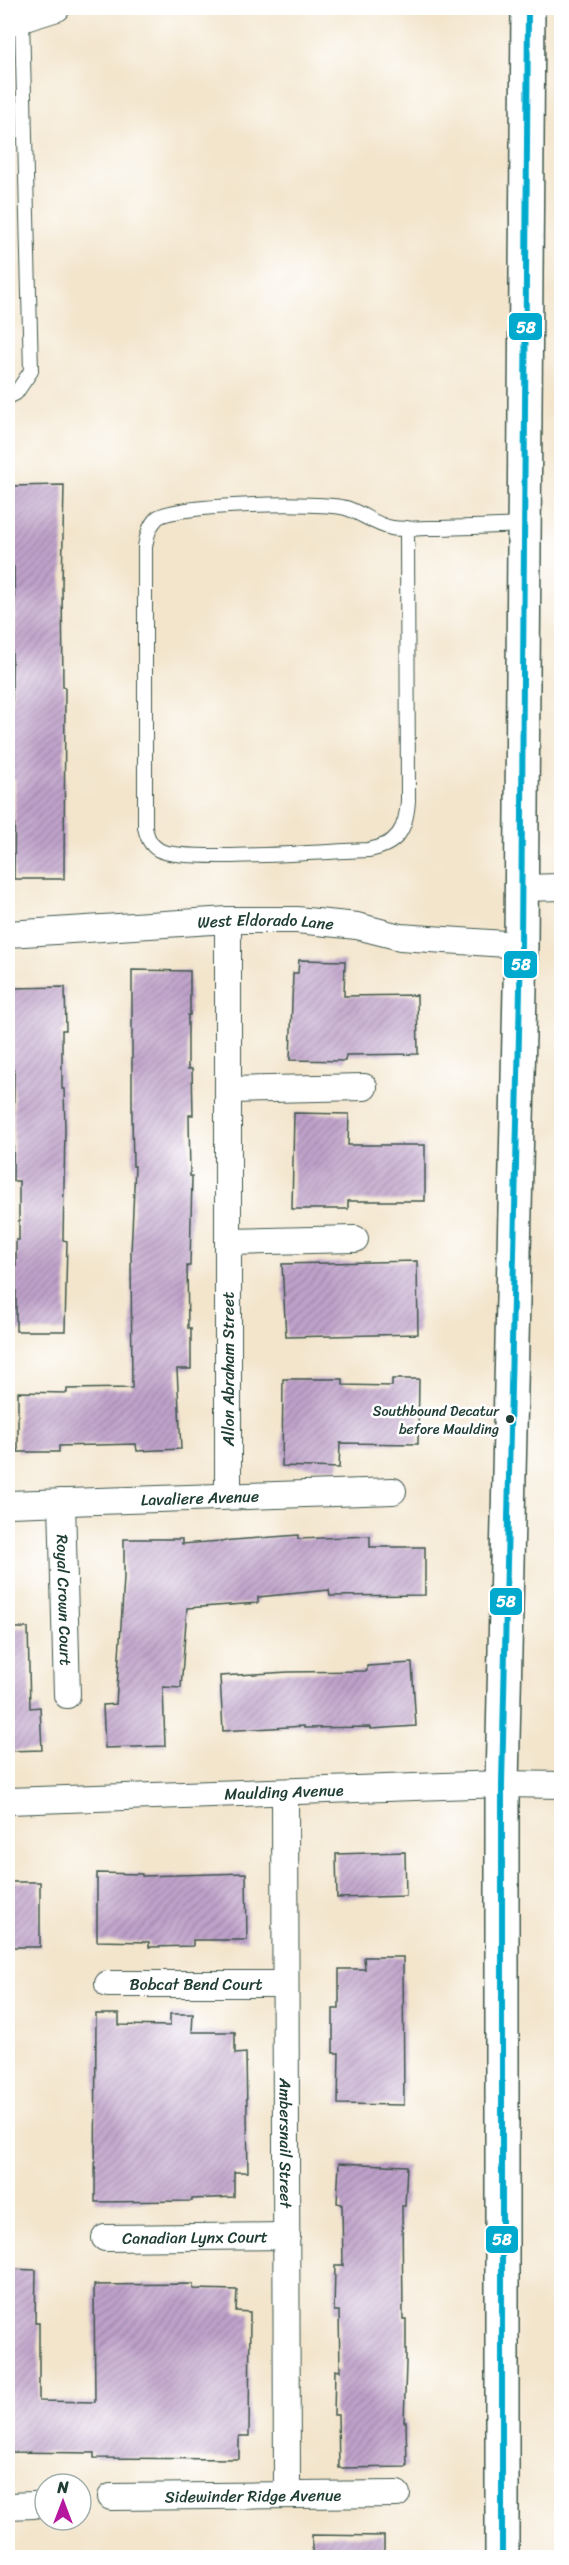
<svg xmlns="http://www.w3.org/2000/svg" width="569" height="2565" font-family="Sriracha,sans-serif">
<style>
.building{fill:url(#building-hatch)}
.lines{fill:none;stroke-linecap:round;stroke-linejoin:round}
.lane-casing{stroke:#3f564b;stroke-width:16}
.street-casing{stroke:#3f564b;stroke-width:28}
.primary-casing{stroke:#3f564b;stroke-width:36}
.lane{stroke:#fff;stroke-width:14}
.street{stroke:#fff;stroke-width:26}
.primary{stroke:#fff;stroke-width:33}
.bus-1-casing{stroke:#fff;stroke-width:10}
.bus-1{stroke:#00a9ce;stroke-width:6}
.bus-dot{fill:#1f3d34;stroke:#fff;stroke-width:2}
.labels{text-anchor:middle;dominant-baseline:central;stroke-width:5;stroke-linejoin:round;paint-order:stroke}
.bus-label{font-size:14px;fill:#1f3d34;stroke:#fff;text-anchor:end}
.street-label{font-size:16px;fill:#1f3d34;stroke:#fff}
.line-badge{stroke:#fff;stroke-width:2}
.badge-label{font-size:16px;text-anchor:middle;font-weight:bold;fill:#fff}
</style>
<defs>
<pattern id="building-hatch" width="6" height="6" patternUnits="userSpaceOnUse" patternTransform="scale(1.5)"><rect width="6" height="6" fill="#bfa2ca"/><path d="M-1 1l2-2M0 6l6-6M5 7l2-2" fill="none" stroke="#9b85a5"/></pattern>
</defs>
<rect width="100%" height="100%" fill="#fff"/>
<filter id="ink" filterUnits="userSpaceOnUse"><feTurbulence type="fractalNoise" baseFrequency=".0167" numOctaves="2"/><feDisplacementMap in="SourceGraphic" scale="12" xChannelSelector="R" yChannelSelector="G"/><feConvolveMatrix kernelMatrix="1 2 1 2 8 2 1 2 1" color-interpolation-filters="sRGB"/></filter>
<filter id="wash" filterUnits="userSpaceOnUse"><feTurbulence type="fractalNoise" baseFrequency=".008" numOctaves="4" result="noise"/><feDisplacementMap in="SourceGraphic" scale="24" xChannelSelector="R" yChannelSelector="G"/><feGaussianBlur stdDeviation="1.35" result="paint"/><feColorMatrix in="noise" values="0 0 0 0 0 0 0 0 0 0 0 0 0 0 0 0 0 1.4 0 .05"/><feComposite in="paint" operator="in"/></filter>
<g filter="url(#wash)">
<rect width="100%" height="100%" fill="#f3e5cc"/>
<g id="blocks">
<g class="building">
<polygon points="64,485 62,586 63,687 65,687 64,879 14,879 15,779 12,779 13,727 9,727 10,700 12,700 12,637 15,637 14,567 10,567 11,486"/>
<polygon points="299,960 345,961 344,996 417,995 418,1054 346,1055 345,1061 290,1060 293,973 298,973"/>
<polygon points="132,970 190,971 190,1015 188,1015 188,1069 192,1069 193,1115 189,1115 190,1176 192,1176 190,1266 187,1266 188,1328 191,1328 191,1369 177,1369 181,1449 137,1451 136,1444 59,1446 59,1452 18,1452 18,1392 67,1393 67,1389 132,1388 131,1253 135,1166 133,1166 132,1116"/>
<polygon points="65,987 66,1030 62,1030 62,1089 64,1089 65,1129 63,1240 67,1241 65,1331 16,1331 16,1240 19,1240 19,1181 13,1181 14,1070 9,1069 10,1037 13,1037 12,988"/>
<polygon points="294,1113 349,1114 348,1145 425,1145 425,1201 348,1201 348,1209 292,1209"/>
<polygon points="417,1261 418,1334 286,1337 282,1264"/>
<polygon points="283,1379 343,1379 343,1385 392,1386 392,1379 419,1379 418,1444 340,1443 339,1468 282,1466"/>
<polygon points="298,1535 298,1539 370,1536 370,1547 425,1547 425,1595 330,1596 329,1590 258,1597 258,1603 187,1608 181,1688 163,1687 165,1746 105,1748 103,1705 116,1704 124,1578 124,1539 182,1539 182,1544"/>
<polygon points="8,1628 28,1628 30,1708 40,1707 42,1750 8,1751"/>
<polygon points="412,1663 416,1726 371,1729 371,1727 304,1728 304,1726 223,1731 220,1676 288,1672 367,1671 367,1666"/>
<polygon points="405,1852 406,1896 337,1898 336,1854"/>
<polygon points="97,1873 142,1874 142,1876 246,1873 247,1940 193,1940 193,1946 149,1947 149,1942 97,1941"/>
<rect x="8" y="1882" width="32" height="65"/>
<polygon points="364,1957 403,1957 404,2105 338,2104 339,2053 333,2053 333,2009 339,2009 339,1969 365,1969"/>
<polygon points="96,2014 119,2014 119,2025 170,2026 170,2014 193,2014 192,2032 235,2032 235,2054 246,2053 248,2172 234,2172 234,2197 192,2199 192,2201 95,2202"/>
<polygon points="339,2163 407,2166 405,2206 402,2206 403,2319 406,2319 406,2364 404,2422 406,2422 407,2467 339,2468 338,2415 334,2415 335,2370 340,2371 339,2311 334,2311 335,2266 343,2266 342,2204 337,2203"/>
<polygon points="8,2269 36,2270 35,2323 39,2323 39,2401 95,2402 94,2285 193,2284 193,2289 237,2290 236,2311 250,2312 249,2436 239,2436 239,2459 94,2458 94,2453 8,2452"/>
<polygon points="312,2535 384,2536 384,2558 312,2558"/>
</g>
</g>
</g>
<g filter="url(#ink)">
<use href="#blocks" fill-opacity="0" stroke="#3f564b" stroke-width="1.5"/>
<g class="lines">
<g class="lane-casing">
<g id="lane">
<polyline points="8,32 22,19"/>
<polyline points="8,397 16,393 31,371 22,19"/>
<path d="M407,528L408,801C406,829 398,845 368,850C332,851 182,863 159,850C150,845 147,837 145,827V547C147,536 149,526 157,518C173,504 323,501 346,508C362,513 375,525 392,528C403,530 417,528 428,528C460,528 492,526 524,525"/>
</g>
</g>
<g class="street-casing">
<g id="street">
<polyline points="22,19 57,8"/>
<polyline points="521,888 562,887"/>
<path id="s1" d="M8,934L228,920H297L357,926L400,937L521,945"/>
<polyline points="229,1090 364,1087"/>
<polyline points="228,1242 355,1239"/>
<polyline points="228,1496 228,920"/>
<path id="s2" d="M62,1502L67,1695"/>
<path id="s3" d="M8,1504L393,1491"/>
<path id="s4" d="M285,1792L287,2494"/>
<path id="s5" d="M8,1801L502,1784L562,1785"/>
<path id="s6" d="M108,1984H284"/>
<path id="s7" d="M105,2238L287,2236"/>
<path id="s8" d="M111,2497L397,2494"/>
<polyline points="8,2506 34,2505"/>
</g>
</g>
<g class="primary-casing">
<polyline id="primary" points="502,2558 502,1784 521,945 528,8"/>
</g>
<use href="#lane" class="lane"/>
<use href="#street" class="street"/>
<use href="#primary" class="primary"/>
<g class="bus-1-casing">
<polyline id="bus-1" points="502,2558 502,1784 521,945 528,8"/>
</g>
<use href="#bus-1" class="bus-1"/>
</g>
</g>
<circle class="bus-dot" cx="510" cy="1419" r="5"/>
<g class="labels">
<g class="bus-label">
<text x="499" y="1411">Southbound Decatur<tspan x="499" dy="18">before Maulding</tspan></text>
</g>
<g class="street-label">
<text stroke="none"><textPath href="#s1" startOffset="258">West Eldorado Lane</textPath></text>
<text transform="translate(228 1369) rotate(-90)">Allon Abraham Street</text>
<text stroke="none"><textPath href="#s3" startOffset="192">Lavaliere Avenue</textPath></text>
<text stroke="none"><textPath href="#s2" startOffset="98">Royal Crown Court</textPath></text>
<text stroke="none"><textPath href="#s5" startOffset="276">Maulding Avenue</textPath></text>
<text stroke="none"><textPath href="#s6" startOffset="88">Bobcat Bend Court</textPath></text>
<text stroke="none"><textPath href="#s4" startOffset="351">Ambersnail Street</textPath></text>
<text stroke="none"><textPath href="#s7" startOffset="90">Canadian Lynx Court</textPath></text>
<text stroke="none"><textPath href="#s8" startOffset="142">Sidewinder Ridge Avenue</textPath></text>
</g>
</g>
<g class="line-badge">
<rect x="508" y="312" width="35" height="29" rx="6" fill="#00a9ce"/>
<rect x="503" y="950" width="35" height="29" rx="6" fill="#00a9ce"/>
<rect x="489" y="1587" width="34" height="29" rx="6" fill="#00a9ce"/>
<rect x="485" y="2225" width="34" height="29" rx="6" fill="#00a9ce"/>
</g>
<g class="badge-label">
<text x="526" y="333">58</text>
<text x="521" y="970">58</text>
<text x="506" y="1607">58</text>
<text x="502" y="2245">58</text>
</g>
<rect width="569" height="2565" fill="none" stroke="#fff" stroke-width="30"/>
<g transform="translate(63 2502)"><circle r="28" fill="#ffffff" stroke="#a5b1ae" stroke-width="1.5"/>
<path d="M0-4.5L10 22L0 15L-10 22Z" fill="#b5179e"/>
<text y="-9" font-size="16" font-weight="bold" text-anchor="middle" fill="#1f3d34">N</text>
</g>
</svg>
